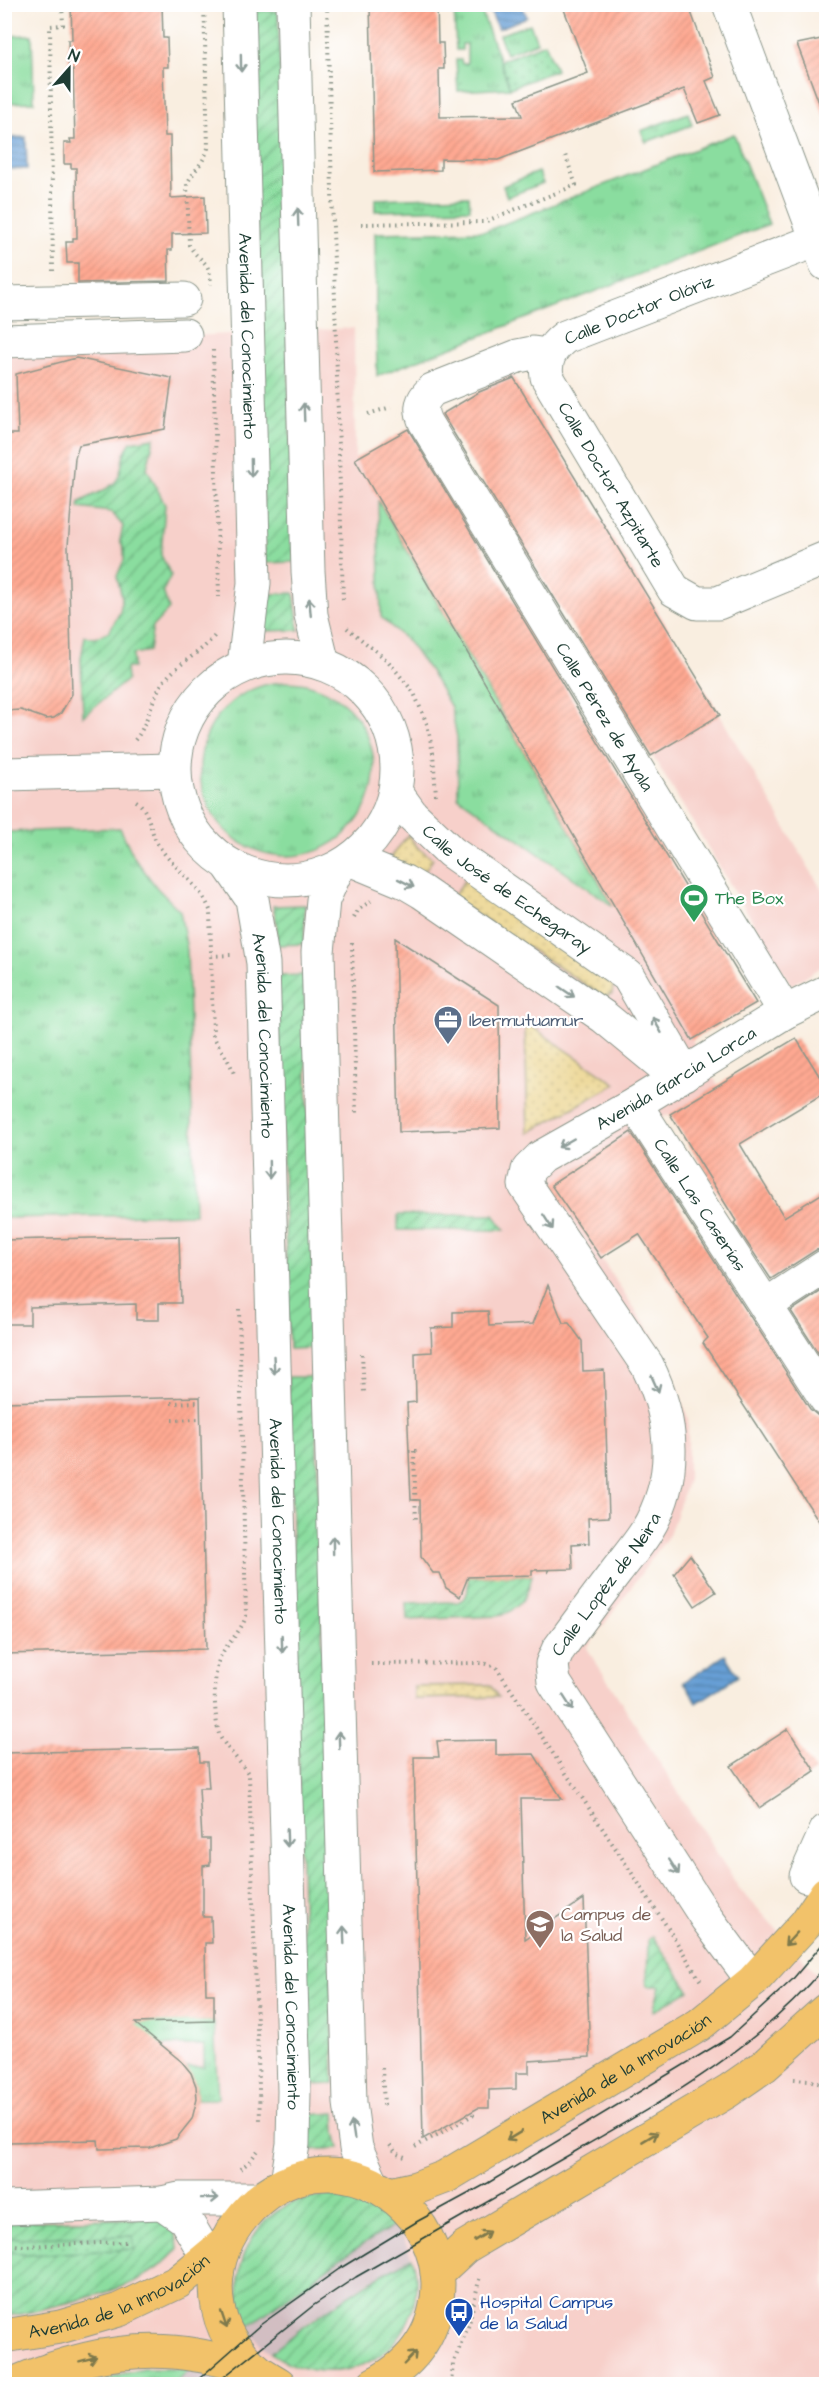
<svg xmlns="http://www.w3.org/2000/svg" width="831" height="2389" font-family="'Architects Daughter',sans-serif">
<style>
.built{fill:#f7d0ca}
.railway{fill:#d2bec2}
.grass{fill:url(#grass-tufts);stroke:#548d6a;stroke-width:1.5}
.sand{fill:url(#sand-dots);stroke:#868c69;stroke-width:1.5}
.park{fill:url(#park-dots);stroke:#548d6a;stroke-width:1.5}
.garden{fill:url(#garden-furrows);stroke:#548d6a;stroke-width:1.5}
.water{fill:url(#water-rules);stroke:#436e84;stroke-width:1.5}
.building{fill:url(#building-hatch)}
.lines{fill:none;stroke-linecap:round;stroke-linejoin:round}
.minor-casing{stroke:#8c968a;stroke-width:35}
.major-casing{stroke:#8c968a;stroke-width:35}
.path{stroke:#8c968a;stroke-width:4;stroke-dasharray:1.5 4.5;stroke-linecap:butt}
.minor{stroke:#fff;stroke-width:33}
.major{stroke:#f2c26a;stroke-width:33}
.tram{stroke:#1f3d34;stroke-width:1.5}
.oneway{stroke:#8f9e9a}
.oneway2{stroke:#7e794c}
.labels{text-anchor:middle;dominant-baseline:central;stroke-width:4.5;stroke-linejoin:round;paint-order:stroke}
.street-label{font-size:18px;fill:#1f3d34;stroke:#fff}
.leisure-label{font-size:18px;fill:#27864d;stroke:#fff;text-anchor:start}
.service-label{font-size:18px;fill:#4e5e75;stroke:#fff;text-anchor:start}
.education-label{font-size:18px;fill:#785e54;stroke:#fff;text-anchor:start}
.transit-label{font-size:18px;fill:#164399;stroke:#fff;text-anchor:start}
</style>
<defs>
<pattern id="grass-tufts" width="24" height="20" patternUnits="userSpaceOnUse" patternTransform="scale(1.5)"><rect width="24" height="20" fill="#8add9f"/><path d="M3 7l-1-3M5 7V3M7 7l1-3M15 17l-1-3M17 17v-4M19 17l1-3" fill="none" stroke="#70b482"/></pattern>
<pattern id="sand-dots" width="8" height="8" patternUnits="userSpaceOnUse" patternTransform="scale(1.5)"><rect width="8" height="8" fill="#eeda9e"/><path d="M2 2h.1M6 6h.1" fill="none" stroke="#ccbc89" stroke-width="1.8" stroke-linecap="round"/></pattern>
<pattern id="park-dots" width="8" height="8" patternUnits="userSpaceOnUse" patternTransform="scale(1.5)"><rect width="8" height="8" fill="#8add9f"/><path d="M2 2h.1M6 6h.1" fill="none" stroke="#70b482" stroke-width="1.8" stroke-linecap="round"/></pattern>
<pattern id="garden-furrows" width="10" height="10" patternUnits="userSpaceOnUse" patternTransform="scale(1.5)"><rect width="10" height="10" fill="#8add9f"/><path d="M-1 1l2-2M0 10L10 0M9 11l2-2" fill="none" stroke="#70b482"/></pattern>
<pattern id="water-rules" width="6" height="5" patternUnits="userSpaceOnUse" patternTransform="scale(1.5)"><rect width="6" height="5" fill="#679fd5"/><path d="M0 2.5h6" fill="none" stroke="#5483ae"/></pattern>
<pattern id="building-hatch" width="6" height="6" patternUnits="userSpaceOnUse" patternTransform="scale(1.5)"><rect width="6" height="6" fill="#ffa992"/><path d="M-1 1l2-2M0 6l6-6M5 7l2-2" fill="none" stroke="#da927e"/></pattern>
</defs>
<rect width="100%" height="100%" fill="#fff"/>
<filter id="ink" filterUnits="userSpaceOnUse"><feTurbulence type="fractalNoise" baseFrequency=".0167" numOctaves="2"/><feDisplacementMap in="SourceGraphic" scale="12" xChannelSelector="R" yChannelSelector="G"/><feConvolveMatrix kernelMatrix="1 2 1 2 8 2 1 2 1" color-interpolation-filters="sRGB"/></filter>
<filter id="wash" filterUnits="userSpaceOnUse"><feTurbulence type="fractalNoise" baseFrequency=".008" numOctaves="4" result="noise"/><feDisplacementMap in="SourceGraphic" scale="24" xChannelSelector="R" yChannelSelector="G"/><feGaussianBlur stdDeviation="1.35" result="paint"/><feColorMatrix in="noise" values="0 0 0 0 0 0 0 0 0 0 0 0 0 0 0 0 0 1.4 0 .05"/><feComposite in="paint" operator="in"/></filter>
<g filter="url(#wash)">
<rect width="100%" height="100%" fill="#f9eee0"/>
<g class="built">
<polygon points="354,328 355,458 410,428 756,1003 692,1040 718,1085 670,1114 632,1131 552,1185 668,1359 688,1419 688,1480 669,1535 587,1648 739,1888 826,1984 826,2384 5,2384 5,345"/>
<polygon points="511,372 680,647 826,897 826,964 791,985 445,412"/>
</g>
<g class="railway">
<polygon points="395,2225 403,2237 412,2258 367,2282 308,2322 271,2353 261,2345 248,2326 347,2254"/>
<polygon points="190,2369 210,2374 229,2382 226,2384 173,2384"/>
</g>
<g class="grass">
<polygon points="454,5 479,5 510,88 458,91 456,60 461,60 462,64 467,64 467,44 462,44 462,50 456,50"/>
<polygon points="530,24 537,42 506,54 499,35"/>
<polygon points="32,35 34,102 5,103 5,36"/>
<polygon points="688,113 692,125 646,142 641,131"/>
<polygon points="734,134 769,224 377,376 375,233 486,231"/>
<polygon points="538,172 543,183 507,197 503,186"/>
<polygon points="469,196 470,209 375,211 375,199"/>
<polygon points="378,500 590,866 613,906 458,797 457,737 451,707 430,671 408,642 381,617"/>
<circle cx="287" cy="769" r="87"/>
<polygon points="120,828 134,857 157,888 180,911 187,950 195,1214 5,1218 5,832"/>
<polygon points="214,2021 218,2099 197,2099 196,2086 187,2067 204,2067 204,2045 138,2045 113,2023"/>
<polygon points="144,2369 190,2369 173,2384 96,2384 118,2375"/>
</g>
<g class="sand">
<polygon points="408,835 418,848 433,859 421,876 390,859"/>
<polygon points="465,880 613,985 612,994 604,997 452,898"/>
<polygon points="525,1022 616,1084 528,1133"/>
<polygon points="490,1685 498,1697 414,1699 414,1686"/>
</g>
<g class="park">
<polygon points="545,43 556,70 510,88 500,61"/>
<path d="M158,2218L178,2248C149,2285 98,2295 54,2306C38,2310 21,2315 5,2316V2222Z"/>
</g>
<g class="garden">
<polygon points="251,11 278,11 294,562 265,563"/>
<path d="M154,438L147,468L165,505L161,555L171,575L163,591L169,609L153,626L149,651L133,654V668H126L127,680L83,716L81,658L85,636L94,638L109,632L120,612L122,598L117,576L124,560V550L120,540L123,526L111,512L79,508L80,502C90,496 109,490 116,481C125,469 118,458 131,442Z"/>
<polygon points="294,593 299,630 265,631 267,594"/>
<polygon points="305,905 304,944 277,945 277,924 273,906"/>
<polygon points="304,975 315,1348 289,1349 277,976"/>
<polygon points="398,1215 494,1215 505,1230 398,1230"/>
<polygon points="288,1377 315,1377 334,2084 307,2085"/>
<path d="M532,1575C528,1596 520,1610 498,1616L407,1620L406,1603L458,1602C470,1597 468,1589 468,1577Z"/>
<polygon points="653,1937 689,1990 653,2012 660,1986 647,1986 648,1939"/>
<polygon points="335,2113 336,2132 340,2148 307,2150 308,2115"/>
<path d="M329,2195C356,2201 374,2206 395,2225L347,2254L248,2326C228,2289 241,2240 273,2214C289,2201 310,2198 329,2195Z"/>
<path d="M158,2218C172,2226 177,2231 178,2248C149,2285 98,2295 54,2306C38,2310 21,2315 5,2316V2250L26,2255L135,2249L132,2236L6,2238L9,2222Z"/>
<path d="M412,2258C418,2273 417,2292 413,2307C396,2371 322,2389 271,2353C315,2316 361,2285 412,2258Z"/>
</g>
<g class="water">
<polygon points="488,5 522,5 527,17 498,29"/>
<polygon points="26,137 27,169 5,169 5,138"/>
<polygon points="725,1655 738,1676 697,1703 684,1682"/>
</g>
<g id="blocks">
<g class="building">
<polygon points="71,4 162,4 163,38 167,38 168,67 163,67 165,136 170,136 171,198 205,196 206,233 172,234 172,250 168,250 169,281 78,283 78,263 67,263 66,242 73,242 73,238 77,238 76,168 71,168 71,164 64,164 64,143 71,143 70,139 75,139 73,70 69,70 68,40 72,40"/>
<polygon points="370,4 437,4 438,43 443,43 444,69 439,69 440,117 522,116 516,100 588,73 562,4 688,4 715,77 706,81 720,115 698,123 684,89 498,160 441,159 441,170 374,172"/>
<polygon points="826,38 826,116 824,116 797,44"/>
<polygon points="76,358 172,378 165,429 79,445 75,458 68,546 72,694 61,713 54,718 46,719 21,710 4,711 4,434 18,434 16,374"/>
<polygon points="514,378 720,715 651,756 442,414 479,392"/>
<polygon points="408,429 756,1003 692,1040 355,459"/>
<polygon points="395,938 499,1005 500,1128 399,1132"/>
<polygon points="796,1038 826,1087 826,1092 740,1144 784,1217 826,1191 826,1248 816,1250 771,1279 734,1223 736,1221 670,1114"/>
<polygon points="631,1132 810,1409 817,1415 826,1418 826,1532 703,1343 708,1338 639,1234 601,1258 551,1185"/>
<polygon points="179,1236 181,1303 159,1303 159,1320 136,1320 136,1304 30,1307 30,1324 4,1324 4,1240"/>
<polygon points="548,1285 563,1323 569,1323 582,1341 583,1371 604,1370 609,1517 588,1518 589,1543 572,1544 573,1569 532,1570 532,1575 468,1577 460,1597 446,1588 440,1573 433,1573 421,1557 420,1500 411,1500 407,1403 416,1402 415,1353 432,1352 431,1328 453,1327 453,1312 488,1311 489,1326 533,1324"/>
<polygon points="826,1288 826,1365 791,1311"/>
<polygon points="200,1397 206,1649 4,1654 4,1402"/>
<polygon points="690,1555 716,1592 695,1606 674,1574"/>
<polygon points="788,1729 815,1771 759,1808 731,1766"/>
<polygon points="496,1740 496,1755 534,1754 562,1799 521,1799 525,1939 584,1899 590,2057 529,2061 529,2073 516,2073 516,2089 489,2090 489,2108 478,2108 423,2139 414,1757 439,1757 437,1741"/>
<polygon points="199,1748 200,1762 207,1762 209,1788 199,1788 202,1839 210,1839 210,1865 203,1866 203,1917 211,1917 212,1943 205,1943 206,1994 214,1994 214,2021 135,2023 182,2062 191,2073 196,2086 197,2099 192,2119 176,2139 150,2148 99,2149 98,2140 8,2142 4,2009 4,1753"/>
</g>
</g>
</g>
<g filter="url(#ink)">
<use href="#blocks" fill-opacity="0" stroke="#8c968a" stroke-width="1.5"/>
<g class="lines">
<g class="minor-casing">
<g id="minor">
<path id="s1" d="M239,4L254,583L244,665"/>
<polyline points="293,4 308,571 311,615 323,664"/>
<polyline points="729,4 826,264"/>
<path id="s2" d="M817,240L565,337C551,348 544,359 547,377L674,590L697,603H718L826,558"/>
<polyline points="4,303 184,299"/>
<polyline points="4,341 185,335"/>
<path id="s3" d="M548,355L533,353L518,356L432,390C421,401 419,408 425,422L785,1012"/>
<circle cx="286" cy="769" r="111"/>
<polyline points="4,774 173,770"/>
<path id="s4" d="M396,793L412,815L451,852L628,976L685,1074"/>
<polyline points="352,860 405,882 422,892 604,1017 678,1078"/>
<path id="s5" d="M230,867L252,899L263,963L294,2091L293,2144L287,2182"/>
<polyline points="337,869 323,900 318,952 350,2103 356,2148 373,2185"/>
<path id="s6" d="M635,1104L826,1399"/>
<polyline points="766,1305 826,1266"/>
<polyline points="806,1876 826,1831"/>
<path id="s7" d="M753,1981L707,1919L554,1682L552,1664L558,1650C577,1624 596,1598 616,1572C626,1559 637,1546 646,1532C679,1478 674,1420 647,1365L525,1185L528,1170L541,1157L635,1104L785,1012L826,992"/>
<polyline points="162,2203 185,2219 217,2273"/>
<polyline points="4,2208 162,2203 179,2199 258,2199"/>
</g>
</g>
<g class="major-casing">
<g id="major">
<path id="s8" d="M390,2194L416,2188L445,2177L699,2025L753,1981L806,1923L826,1893"/>
<polyline points="437,2273 465,2247 728,2091 764,2066 826,2010"/>
<path id="s9" d="M4,2336L60,2327L119,2310L178,2282L225,2243"/>
<path d="M13,2384C70,2359 134,2344 196,2355C216,2358 235,2364 255,2368"/>
<path d="M279,2384C271,2379 261,2374 253,2367C149,2271 287,2111 397,2200C422,2221 437,2251 438,2283C438,2330 415,2363 374,2384"/>
</g>
</g>
<g class="path">
<path d="M204,4L208,148C204,163 193,171 187,184L189,245C200,264 210,258 211,285"/>
<polyline points="327,4 343,601"/>
<polyline points="361,224 484,222 576,185 564,152"/>
<polyline points="53,271 50,26 63,25 62,4"/>
<polyline points="213,350 219,597"/>
<polyline points="368,414 391,407"/>
<polyline points="347,628 388,661 414,693 427,724 433,753 436,795"/>
<path d="M135,740C148,725 151,698 164,681C179,662 203,652 216,634"/>
<path d="M136,801C149,809 150,830 157,843C172,868 199,883 210,910L213,1035C219,1049 230,1060 234,1074"/>
<polyline points="354,918 358,910 371,901"/>
<polyline points="352,943 356,1113"/>
<polyline points="211,956 231,955"/>
<path d="M239,1309L246,1616C241,1632 229,1641 221,1655C212,1673 214,1715 219,1734C223,1745 242,1763 249,1775L260,2120"/>
<polyline points="362,1354 364,1392"/>
<polyline points="171,1403 200,1402"/>
<polyline points="172,1420 200,1419"/>
<polyline points="409,1451 418,1451"/>
<polyline points="414,1451 416,1523"/>
<polyline points="548,1571 550,1572"/>
<polyline points="371,1664 483,1663 496,1667 666,1925 702,1983"/>
<polyline points="382,2068 384,2106"/>
<polyline points="794,2079 809,2080 826,2086"/>
<polyline points="390,2145 397,2154 408,2158"/>
<polyline points="415,2147 473,2115 473,2111"/>
<polyline points="240,2169 249,2162 260,2148"/>
<polyline points="4,2244 24,2246 126,2242"/>
<polyline points="451,2384 453,2364 469,2324 480,2276"/>
</g>
<use href="#minor" class="minor"/>
<use href="#major" class="major"/>
<g class="tram">
<polyline points="193,2384 260,2325 339,2269 418,2221 488,2183 730,2037 792,1980 826,1940"/>
<path d="M215,2384L314,2305L356,2277C429,2235 503,2193 576,2151C670,2097 755,2050 826,1966"/>
</g>
</g>
<defs><path id="oneway-shaft" d="M-6 0H5M1.5-3L5.5 0L1.5 3" fill="none" stroke-width="1.6" stroke-linecap="round" stroke-linejoin="round" transform="scale(1.5)"/></defs>
<g class="oneway">
<use href="#oneway-shaft" transform="translate(241 63) rotate(89)"/>
<use href="#oneway-shaft" transform="translate(298 217) rotate(-92)"/>
<use href="#oneway-shaft" transform="translate(304 412) rotate(-92)"/>
<use href="#oneway-shaft" transform="translate(251 468) rotate(89)"/>
<use href="#oneway-shaft" transform="translate(310 607) rotate(-95)"/>
<use href="#oneway-shaft" transform="translate(406 883) rotate(27)"/>
<use href="#oneway-shaft" transform="translate(567 992) rotate(34)"/>
<use href="#oneway-shaft" transform="translate(657 1025) rotate(-120)"/>
<use href="#oneway-shaft" transform="translate(566 1143) rotate(150)"/>
<use href="#oneway-shaft" transform="translate(269 1170) rotate(89)"/>
<use href="#oneway-shaft" transform="translate(548 1222) rotate(57)"/>
<use href="#oneway-shaft" transform="translate(274 1365) rotate(87)"/>
<use href="#oneway-shaft" transform="translate(655 1384) rotate(66)"/>
<use href="#oneway-shaft" transform="translate(333 1545) rotate(-91)"/>
<use href="#oneway-shaft" transform="translate(282 1644) rotate(88)"/>
<use href="#oneway-shaft" transform="translate(568 1703) rotate(57)"/>
<use href="#oneway-shaft" transform="translate(339 1740) rotate(-92)"/>
<use href="#oneway-shaft" transform="translate(287 1838) rotate(88)"/>
<use href="#oneway-shaft" transform="translate(674 1867) rotate(57)"/>
<use href="#oneway-shaft" transform="translate(344 1935) rotate(-92)"/>
<use href="#oneway-shaft" transform="translate(353 2130) rotate(-99)"/>
<use href="#oneway-shaft" transform="translate(210 2198) rotate(-1)"/>
</g>
<g class="oneway2">
<use href="#oneway-shaft" transform="translate(791 1939) rotate(133)"/>
<use href="#oneway-shaft" transform="translate(514 2136) rotate(149)"/>
<use href="#oneway-shaft" transform="translate(650 2137) rotate(-31)"/>
<use href="#oneway-shaft" transform="translate(482 2236) rotate(-31)"/>
<use href="#oneway-shaft" transform="translate(224 2320) rotate(71)"/>
<use href="#oneway-shaft" transform="translate(410 2358) rotate(-46)"/>
<use href="#oneway-shaft" transform="translate(88 2359) rotate(-15)"/>
</g>
</g>
<defs>
<g id="stadium-pin" transform="scale(1.5)"><path d="M0 17L-7.5 6A9.5 9.5 0 1 1 7.5 6Z" fill="#2e9e5b" stroke="#fff"/><path d="M0-5a6.5 5 0 1 0 0 10a6.5 5 0 1 0 0-10ZM-3.5-1.8h7v3.6h-7Z" fill="#fff"/></g>
<g id="office-pin" transform="scale(1.5)"><path d="M0 17L-7.5 6A9.5 9.5 0 1 1 7.5 6Z" fill="#5c6f8a" stroke="#fff"/><path d="M-6-3h4V-5.5h4V-3h4V5H-6ZM-1-4.5V-3h2v-1.5ZM-6 0V1H6V0Z" fill="#fff"/></g>
<g id="university-pin" transform="scale(1.5)"><path d="M0 17L-7.5 6A9.5 9.5 0 1 1 7.5 6Z" fill="#8d6e63" stroke="#fff"/><path d="M0-5L7-2L0 1L-7-2ZM-4 1L0 2.5L4 1V4Q0 6-4 4Z" fill="#fff"/></g>
<g id="bus-pin" transform="scale(1.5)"><path d="M0 17L-7.5 6A9.5 9.5 0 1 1 7.5 6Z" fill="#1a4fb4" stroke="#fff"/><path d="M-5-6H5V4H4V6H2V4H-2V6H-4V4H-5ZM-3.5-4V0h7V-4ZM-3.5 1.2v1.5H-2V1.2ZM2 1.2v1.5H3.5V1.2Z" fill="#fff"/></g>
</defs>
<g fill-rule="evenodd">
<use href="#stadium-pin" x="694" y="898"/>
<use href="#office-pin" x="448" y="1020"/>
<use href="#university-pin" x="540" y="1924"/>
<use href="#bus-pin" x="459" y="2312"/>
</g>
<g class="labels">
<g class="street-label">
<text transform="translate(639 310) rotate(-22)">Calle Doctor Olóriz</text>
<text stroke="none"><textPath href="#s1" startOffset="332">Avenida del Conocimiento</textPath></text>
<text stroke="none"><textPath href="#s2" startOffset="442">Calle Doctor Azpitarte</textPath></text>
<text stroke="none"><textPath href="#s3" startOffset="504">Calle Pérez de Ayala</textPath></text>
<text stroke="none"><textPath href="#s4" startOffset="148">Calle José de Echegaray</textPath></text>
<text stroke="none"><textPath href="#s5" startOffset="176">Avenida del Conocimiento</textPath></text>
<text stroke="none"><textPath href="#s7" startOffset="1122">Avenida García Lorca</textPath></text>
<text stroke="none"><textPath href="#s6" startOffset="120">Calle Las Caserías</textPath></text>
<text stroke="none"><textPath href="#s5" startOffset="662">Avenida del Conocimiento</textPath></text>
<text stroke="none"><textPath href="#s7" startOffset="474">Calle Lopéz de Neira</textPath></text>
<text stroke="none"><textPath href="#s5" startOffset="1148">Avenida del Conocimiento</textPath></text>
<text stroke="none"><textPath href="#s8" startOffset="268">Avenida de la Innovación</textPath></text>
<text stroke="none"><textPath href="#s9" startOffset="123">Avenida de la Innovación</textPath></text>
</g>
<g class="leisure-label">
<text x="715" y="898">The Box</text>
</g>
<g class="service-label">
<text x="469" y="1020">Ibermutuamur</text>
</g>
<g class="education-label">
<text x="561" y="1914">Campus de<tspan x="561" dy="21">la Salud</tspan></text>
</g>
<g class="transit-label">
<text x="480" y="2302">Hospital Campus<tspan x="480" dy="21">de la Salud</tspan></text>
</g>
</g>
<rect width="831" height="2389" fill="none" stroke="#fff" stroke-width="24"/>
<g transform="translate(69 69) rotate(21)" stroke="#ffffff" stroke-width="4.5" paint-order="stroke">
<path d="M0-4.5L10 22L0 15L-10 22Z" fill="#1f3d34"/>
<text y="-9" font-size="16" font-weight="bold" text-anchor="middle" fill="#1f3d34">N</text>
</g>
</svg>
